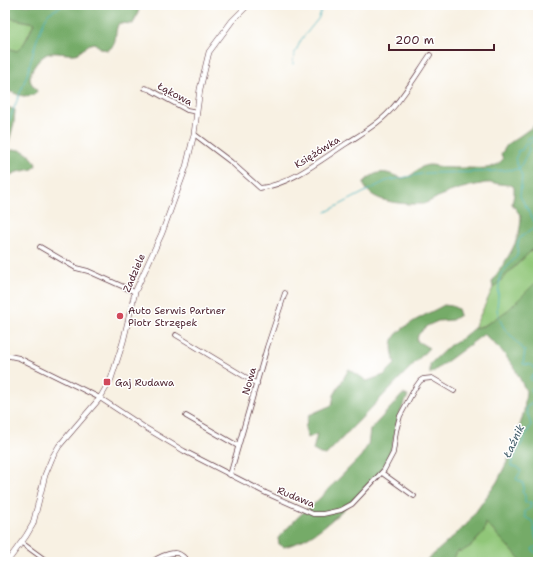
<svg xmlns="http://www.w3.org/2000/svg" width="543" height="567" font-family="'Shantell Sans',sans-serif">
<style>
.green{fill:#90c678;stroke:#6d7252}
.forest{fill:#74ab68;stroke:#5f654a}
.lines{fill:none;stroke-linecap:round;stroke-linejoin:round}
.stream{stroke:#41b0bc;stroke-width:1}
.minor-casing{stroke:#643e47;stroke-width:5.5}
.tertiary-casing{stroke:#643e47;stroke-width:6}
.minor{stroke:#fff;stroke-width:4}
.tertiary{stroke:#fff;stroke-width:5}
.poi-dot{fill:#d1495b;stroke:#fff;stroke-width:1.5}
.labels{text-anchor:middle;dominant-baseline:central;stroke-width:3;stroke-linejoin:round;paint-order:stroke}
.street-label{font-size:10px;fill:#4a1f2b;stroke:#fff}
.poi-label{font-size:10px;fill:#4a1f2b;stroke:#fff;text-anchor:start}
.water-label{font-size:11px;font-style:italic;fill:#46606c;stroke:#fff}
</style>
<rect width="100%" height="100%" fill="#fff"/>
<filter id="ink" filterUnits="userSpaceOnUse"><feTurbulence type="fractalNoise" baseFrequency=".025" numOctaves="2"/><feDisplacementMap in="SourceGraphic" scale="8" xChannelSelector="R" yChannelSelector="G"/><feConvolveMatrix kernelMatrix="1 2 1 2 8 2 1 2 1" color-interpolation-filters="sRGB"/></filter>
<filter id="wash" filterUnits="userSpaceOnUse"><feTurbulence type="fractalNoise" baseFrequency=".012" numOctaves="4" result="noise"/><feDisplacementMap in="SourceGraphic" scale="16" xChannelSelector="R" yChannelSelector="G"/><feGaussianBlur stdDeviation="0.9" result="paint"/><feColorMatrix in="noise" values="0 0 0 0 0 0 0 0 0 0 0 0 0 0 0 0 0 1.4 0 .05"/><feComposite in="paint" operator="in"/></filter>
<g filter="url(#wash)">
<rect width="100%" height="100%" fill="#f8f1e3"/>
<g class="green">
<polygon points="5,17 34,23 24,44 17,51 5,47"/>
<path d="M538,244V280C520,298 501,323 474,328L493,288Z"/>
<polygon points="486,523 522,561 526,562 451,562 458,551 471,546 484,532"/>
</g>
<g class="forest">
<path d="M5,5H141L133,24L119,23C113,32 119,44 108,50L102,49L94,43C86,44 83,52 75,54C67,55 58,52 50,53C41,55 29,70 30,80C31,84 35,87 37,91L34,95C18,98 20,94 5,90V47L17,51C26,44 29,33 34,23L5,17Z"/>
<path d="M5,106L15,110L14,123L7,149L10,151C20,146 33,155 36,165L33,169L17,172L5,178Z"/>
<path d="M538,123V244L493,288L492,282C505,260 521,243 521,216L512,204L514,194V187L511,185C501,185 490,181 481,184C468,186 454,190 442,195C435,198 430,202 423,204C419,204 414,204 410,204C394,203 370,201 363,183C370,176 377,171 387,173C392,174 397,177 402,178C414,178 418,165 429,165C433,165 438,166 441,167C450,168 458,168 466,168C481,168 493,171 503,159L501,154L507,145Z"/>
<polygon points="538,280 538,482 535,480 536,512 538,517 538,562 522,561 486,523 484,532 471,546 461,552 458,551 451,562 425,562 467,524 497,482 513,450 524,411 526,391 514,367 502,351 484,334 430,374 430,364 450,345 457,342 474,328 484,326 508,310"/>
<path d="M444,305L452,306L458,309L460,315L452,320L438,321L427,326L418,335L417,341L429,348L326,455L320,454L313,450L317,434L308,438L305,428L309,415L332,405L334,395L349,369L367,381L384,375L395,364C393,357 391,347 393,340C397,327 432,312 444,305Z"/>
<path d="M403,394L408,396C405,402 401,409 399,416C394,429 394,444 389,457C383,471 370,482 360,493C338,515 315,539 284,547L279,544L278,538L299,516L313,505L361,456L368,445L370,430Z"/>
</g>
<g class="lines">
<g class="stream">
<polyline points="293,64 294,55 301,40 318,19 324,5"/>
<polyline points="5,131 27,75 36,42 44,21 49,13 64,5"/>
<path d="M538,136L528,145L529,150L519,169L522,176L520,196L536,225C532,233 520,233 518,243C517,247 518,251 517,256L500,275L497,309L499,318L504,328L525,351L523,364L532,365L535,369V375L531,376L530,378L536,386L531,389L535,399L526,408L531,425L511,464V466L518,467L521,471L516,479L522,482L524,487L522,492L525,495V503L531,502L530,509L525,511V517L532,521C535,529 534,536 538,545"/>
<polyline points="326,212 386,181 426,173 483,172 519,169 515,159 518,153 517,151 522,150 528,138 532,137 535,138"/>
<polyline points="538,545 532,549 534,552 538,553"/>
</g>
</g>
</g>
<g filter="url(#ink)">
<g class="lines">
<g class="minor-casing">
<g id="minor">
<polyline points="145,88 151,90 187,110 197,112"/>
<path d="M194,134L231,162L260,188C290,185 322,159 347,143C361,134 377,125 389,112C405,95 417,74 430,55"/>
<polyline points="40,247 76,268 88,271 135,292"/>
<polyline points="176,335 257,384"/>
<polyline points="5,355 19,358 100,398 144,427 184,451 266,493 313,514 323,514 341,510 352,504 384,470 393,453 396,431 400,416 415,388 420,381 423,379 432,378 454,391"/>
<polyline points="186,416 238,446"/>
<polyline points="382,473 414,496"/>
<polyline points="230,475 267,347 285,293"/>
<polyline points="22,543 48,562"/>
<path d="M152,562C157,558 169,552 176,553C181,553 185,559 189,562"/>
</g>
</g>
<g class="tertiary-casing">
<polyline id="tertiary" points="7,562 26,536 33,524 45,475 52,458 59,446 100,398 111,379 123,342 135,292 162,233 186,167 194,134 200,89 209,52 232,21 248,5"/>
</g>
<use href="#minor" class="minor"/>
<use href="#tertiary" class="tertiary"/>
</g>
</g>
<g class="poi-dot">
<circle cx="120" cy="316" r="4"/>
<rect x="103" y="378" width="8" height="8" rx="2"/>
</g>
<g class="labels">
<g class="street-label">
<text transform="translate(175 94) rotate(28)">Łąkowa</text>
<text transform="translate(317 152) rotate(-32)">Księżówka</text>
<text transform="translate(134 273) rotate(-67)">Zadziele</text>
<text transform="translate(249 381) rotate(-74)">Nowa</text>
<text transform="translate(296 497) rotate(22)">Rudawa</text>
</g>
<g class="poi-label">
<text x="128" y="310">Auto Serwis Partner<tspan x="128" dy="12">Piotr Strzępek</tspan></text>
<text x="115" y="382">Gaj Rudawa</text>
</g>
<g class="water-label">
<text transform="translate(514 441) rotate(-65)">Łaźnik</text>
</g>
</g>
<rect width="543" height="567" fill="none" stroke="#fff" stroke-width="20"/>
<path d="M389 44v6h105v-6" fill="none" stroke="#4a1f2b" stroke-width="2"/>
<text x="395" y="44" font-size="12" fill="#4a1f2b" stroke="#ffffff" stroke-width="3" paint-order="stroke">200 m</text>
</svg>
